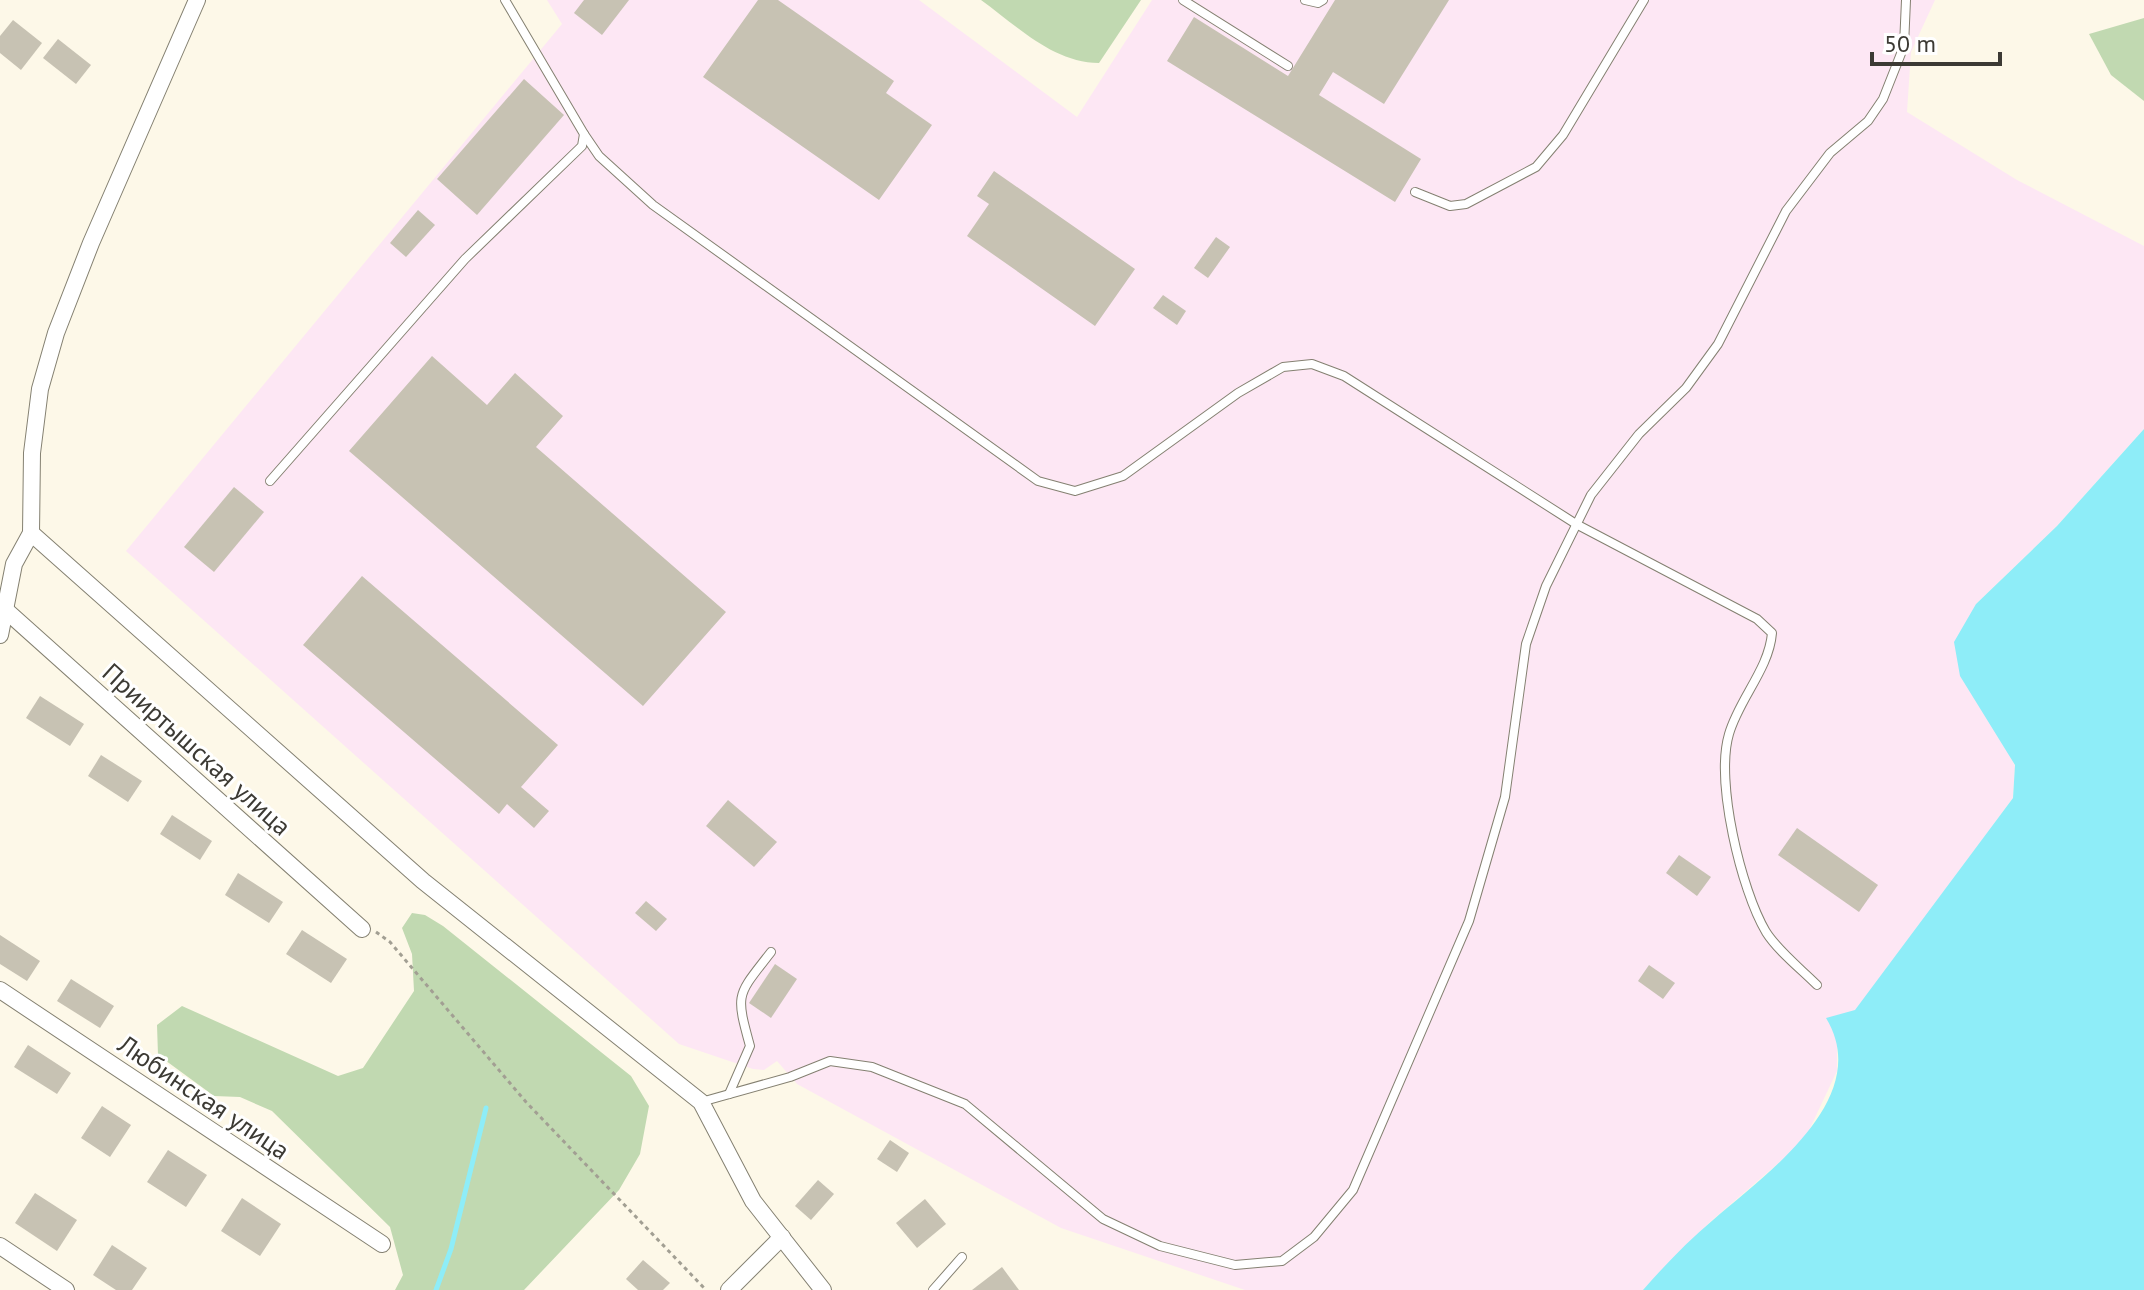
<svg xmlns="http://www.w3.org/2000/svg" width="2144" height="1290" font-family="'PT Sans',sans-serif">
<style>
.industrial{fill:#fde7f4}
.green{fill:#c1d9b1}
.water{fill:#8eedf8}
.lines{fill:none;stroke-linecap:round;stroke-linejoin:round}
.stream{stroke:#8eedf8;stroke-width:5}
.building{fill:#c7c2b3}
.lane-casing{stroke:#848071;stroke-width:10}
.street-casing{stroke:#848071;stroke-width:18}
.path{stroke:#a29f93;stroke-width:3;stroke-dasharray:4 4;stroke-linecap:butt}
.lane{stroke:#fff;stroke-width:8}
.street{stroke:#fff;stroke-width:16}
.labels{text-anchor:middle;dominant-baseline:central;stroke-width:6;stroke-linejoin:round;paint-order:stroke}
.street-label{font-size:26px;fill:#3c3a34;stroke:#fff}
</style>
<rect width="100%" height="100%" fill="#fdf8e8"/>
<polygon class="industrial" points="547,0 919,0 1077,117 1152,0 1935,0 1911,52 1907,112 2017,180 2144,246 2144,429 2057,526 1976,604 1998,732 2015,766 2013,798 1837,1037 1837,1071 1804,1141 1710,1222 1643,1290 1245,1290 1061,1228 797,1084 777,1061 764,1070 753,1069 679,1044 126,551 562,24"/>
<g class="green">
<path d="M981,0H1141L1099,63C1053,63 1017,26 981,0Z"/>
<polygon points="2144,18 2144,101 2111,75 2089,34"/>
<polygon points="412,913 425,915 443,926 631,1076 649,1106 640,1154 619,1190 524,1290 395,1290 403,1275 390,1227 272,1111 240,1097 214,1096 158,1055 157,1025 182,1006 338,1076 363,1068 414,991 412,954 402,928"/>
</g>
<path class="water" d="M2144,429V1290H1643C1664,1266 1688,1241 1713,1220C1765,1175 1875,1098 1826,1018L1855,1010L2013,798L2015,765L1960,676L1954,642L1976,604L2057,526Z"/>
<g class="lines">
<polyline class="stream" points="436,1290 451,1249 486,1108"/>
</g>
<g class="building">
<polygon points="584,0 629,0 602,35 574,13"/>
<polygon points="758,0 778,0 894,81 886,93 932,125 879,200 703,77"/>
<polygon points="1335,0 1449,0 1384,104 1333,72 1319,95 1421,159 1395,202 1167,61 1194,17 1288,76"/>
<polygon points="13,20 42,43 21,70 0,53 0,36"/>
<polygon points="58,39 91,65 76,84 43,58"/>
<polygon points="524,79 564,115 477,215 437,179"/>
<polygon points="994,171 1135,269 1095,326 967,236 989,204 977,196"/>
<polygon points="418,210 435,225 406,257 390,243"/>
<polygon points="1216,237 1230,247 1208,278 1194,268"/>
<polygon points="1163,295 1186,311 1177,325 1153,308"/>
<polygon points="432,356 487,405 515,373 563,416 536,447 726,612 643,706 349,451"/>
<polygon points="234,487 264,512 214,572 184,547"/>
<polygon points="362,576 558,745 521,787 549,811 534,828 507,804 499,814 303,645"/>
<polygon points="40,696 84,724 70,746 26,718"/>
<polygon points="101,755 142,781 128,802 88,776"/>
<polygon points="728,800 777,842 754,867 706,826"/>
<polygon points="172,815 212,841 200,860 160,834"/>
<polygon points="1797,828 1878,885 1859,912 1778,855"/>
<polygon points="1679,855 1711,877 1697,896 1666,873"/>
<polygon points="238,873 283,902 269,923 225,895"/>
<polygon points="646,901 667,919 656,931 635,913"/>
<polygon points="302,930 347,959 331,983 286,954"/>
<polygon points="0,935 40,961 27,981 0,964"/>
<polygon points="775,964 797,979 771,1018 749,1003"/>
<polygon points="1649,965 1675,983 1663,999 1638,981"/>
<polygon points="71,979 114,1006 100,1028 57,1001"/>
<polygon points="28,1045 71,1073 57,1094 14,1067"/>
<polygon points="102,1106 131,1125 110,1157 81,1138"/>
<polygon points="890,1140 909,1153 897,1172 877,1159"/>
<polygon points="168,1150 207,1175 186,1207 147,1182"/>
<polygon points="818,1180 834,1194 811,1220 795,1206"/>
<polygon points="35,1193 77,1220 57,1251 15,1223"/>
<polygon points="242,1198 281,1224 260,1256 221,1231"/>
<polygon points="925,1199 946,1224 917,1248 896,1223"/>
<polygon points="112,1245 147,1268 132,1290 116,1290 93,1275"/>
<polygon points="643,1260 670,1283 663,1290 638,1290 626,1279"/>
<polygon points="1002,1267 1019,1290 972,1290"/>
</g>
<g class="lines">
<g class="lane-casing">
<g id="lane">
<polyline points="1183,0 1288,66"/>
<polyline points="1305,0 1318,3 1323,0"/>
<path d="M584,134L599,156L653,205L1038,481L1075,491L1123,476L1238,393L1283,367L1312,364L1344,376L1576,524L1757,619L1772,633C1769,669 1739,699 1729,734C1715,781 1741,890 1766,932C1778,951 1801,969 1817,985"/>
<polyline points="1415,192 1450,206 1466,204 1536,167 1563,135 1644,0"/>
<polyline points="270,481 465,259 582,146 584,134 505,0"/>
<path d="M729,1094L750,1046C735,992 737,996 771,952"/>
<polyline points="701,1102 790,1077 830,1061 872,1067 965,1104 1103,1219 1160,1246 1235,1265 1282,1261 1314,1237 1353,1190 1469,921 1505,797 1526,644 1546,586 1591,495 1639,434 1686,388 1718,344 1786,211 1830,153 1868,121 1883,99 1904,46 1906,0"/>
<polyline points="933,1290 962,1257"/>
</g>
</g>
<g class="street-casing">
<g id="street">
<polyline points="31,533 423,881 701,1102 753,1201 823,1290"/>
<polyline points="1,606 362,929"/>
<polyline points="0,635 14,564 31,533 32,453 40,389 56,333 91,243 197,0"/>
<polyline points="0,990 382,1244"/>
<polyline points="0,1246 66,1290"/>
<polyline points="729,1290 782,1237"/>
</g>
</g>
<polyline class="path" points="376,932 390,942 526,1102 706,1290"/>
<use href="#lane" class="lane"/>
<use href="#street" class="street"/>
</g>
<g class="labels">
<g class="street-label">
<text transform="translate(197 749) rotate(42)">Прииртышская улица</text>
<text transform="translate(204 1097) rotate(34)">Любинская улица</text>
</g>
</g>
<path d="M1872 52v12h128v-12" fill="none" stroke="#3c3a34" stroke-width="4"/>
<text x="1884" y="52" font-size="24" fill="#3c3a34" stroke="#ffffff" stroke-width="6" paint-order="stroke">50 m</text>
</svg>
